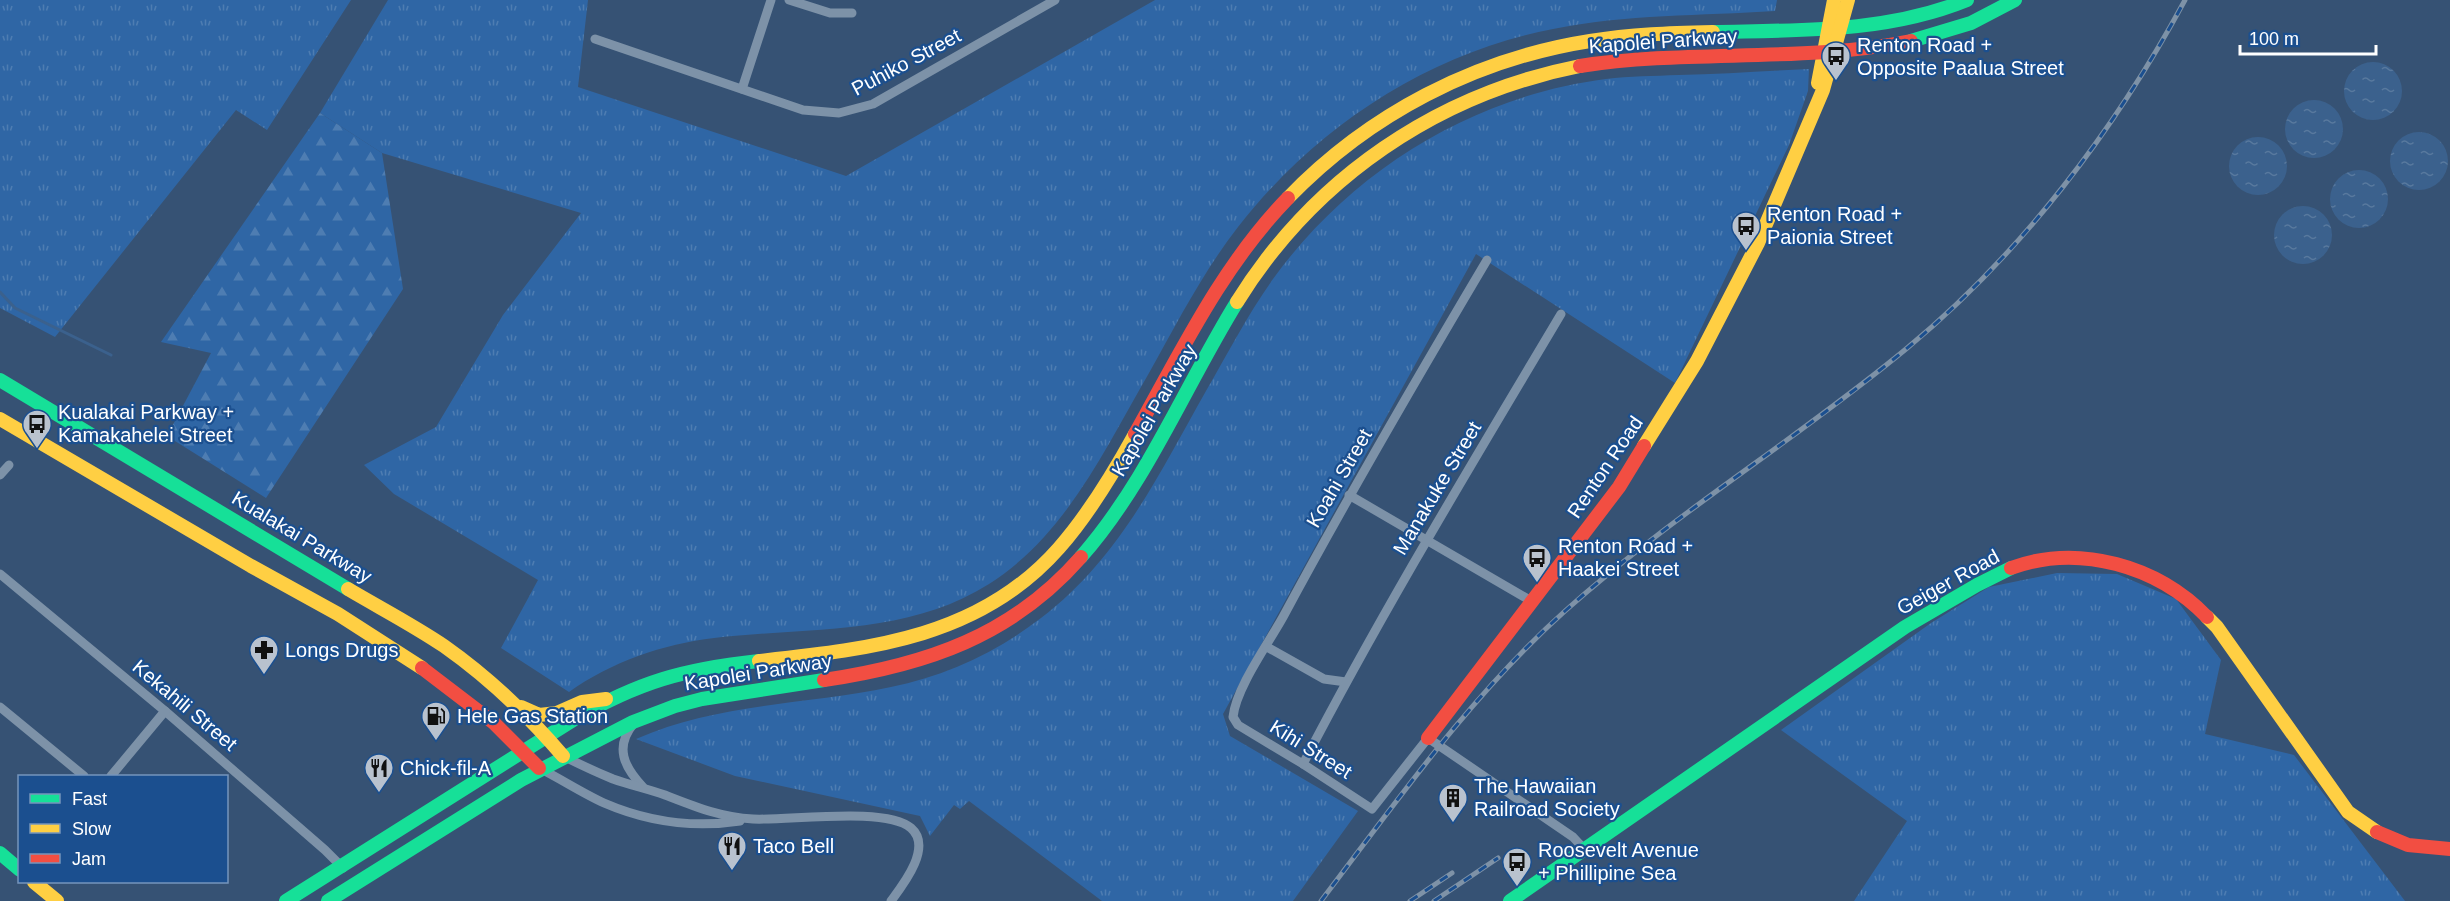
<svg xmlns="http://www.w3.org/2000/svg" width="2450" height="901" font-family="Helvetica,sans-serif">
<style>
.grass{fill:url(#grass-tufts)}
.forest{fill:url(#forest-firs)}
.water{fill:url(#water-ripples)}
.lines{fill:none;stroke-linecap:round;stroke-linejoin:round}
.stream{stroke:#3b618d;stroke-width:3}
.street{stroke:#7d92a8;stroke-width:9}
.fast{stroke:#16e098;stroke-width:14}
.slow{stroke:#ffcf43;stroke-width:14}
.jam{stroke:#f24e42;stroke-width:14}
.rail-casing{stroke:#7e92a7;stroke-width:5}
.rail{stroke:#1b4f8f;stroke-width:3;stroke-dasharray:9;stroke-linecap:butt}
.labels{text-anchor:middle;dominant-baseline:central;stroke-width:4.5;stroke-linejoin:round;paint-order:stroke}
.street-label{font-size:20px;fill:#fff;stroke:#1b4f8f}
.poi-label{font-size:20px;fill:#fff;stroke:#1b4f8f;text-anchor:start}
</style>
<defs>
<pattern id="grass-tufts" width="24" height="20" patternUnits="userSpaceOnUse" patternTransform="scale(1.5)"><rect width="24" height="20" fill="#2f66a5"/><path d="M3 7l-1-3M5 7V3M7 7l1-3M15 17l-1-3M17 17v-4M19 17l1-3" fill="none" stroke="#4e7db2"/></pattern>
<pattern id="forest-firs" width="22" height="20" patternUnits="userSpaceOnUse" patternTransform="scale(1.5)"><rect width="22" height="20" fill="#2f66a5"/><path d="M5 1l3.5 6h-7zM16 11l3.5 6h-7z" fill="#4e7db2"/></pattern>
<pattern id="water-ripples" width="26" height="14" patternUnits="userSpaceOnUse" patternTransform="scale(1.5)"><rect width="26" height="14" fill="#3b618d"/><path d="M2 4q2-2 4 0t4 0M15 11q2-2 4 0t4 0" fill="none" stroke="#58799e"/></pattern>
</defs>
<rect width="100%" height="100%" fill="#365274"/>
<g class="grass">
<polygon points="0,0 351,0 267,130 236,110 55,337 0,308"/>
<path d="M388,0H588L578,87L846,176L1155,0H1777L1775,11C1702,16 1625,14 1553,29C1428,53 1316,127 1238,227C1203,272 1177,323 1149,373C1104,450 1067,534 989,584C907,636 807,627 714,638C663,644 611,662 569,692L501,648L538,580L394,494L364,465L436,427L503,315L581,213L382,153L320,113Z"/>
<path d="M1809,69L1808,91L1789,145L1675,383L1476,254L1223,714L1230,736L1358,811L1293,901H1102L969,801L960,809L954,805L930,836L920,816L735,776L636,739C717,703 805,705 891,687C945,676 997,652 1041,618C1119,559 1159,474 1206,391C1228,353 1248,314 1273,279C1352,170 1473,96 1606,79C1630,76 1654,76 1679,75C1722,74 1766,71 1809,69Z"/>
<polygon points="2057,573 2117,574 2176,599 2221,660 2205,734 2294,755 2405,901 1854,901 1907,821 1781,730 1931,623 1989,587"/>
</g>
<polygon class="forest" points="320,113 382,153 403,289 266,498 167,436 211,353 161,342"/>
<g class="water">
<circle cx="2373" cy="91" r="29"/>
<circle cx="2314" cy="129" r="29"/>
<circle cx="2419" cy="161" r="29"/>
<circle cx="2258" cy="166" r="29"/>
<circle cx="2359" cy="199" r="29"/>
<circle cx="2303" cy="235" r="29"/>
</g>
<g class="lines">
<polyline class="stream" points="0,292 15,308 111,355"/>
<g class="street">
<polyline points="789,0 830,13 852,13"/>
<polyline points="595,39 803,110 839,113 873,104 1055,0"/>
<polyline points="742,89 771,0"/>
<path d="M1487,260C1417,378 1348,496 1283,617C1268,644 1236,688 1233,717L1238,725L1303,764L1372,809L1428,738L1573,837L1585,850"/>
<polyline points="0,475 9,465"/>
<polyline points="1349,495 1533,602"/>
<polyline points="0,574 165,711 325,850 343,868"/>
<polyline points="1267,647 1324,679 1346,682"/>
<polyline points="0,707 84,776"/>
<path d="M634,723C614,747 624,767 643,787"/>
<path d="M563,756C579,764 596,772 613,779C630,785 648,789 665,795C696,807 720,817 753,819C788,821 886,806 911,828C933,847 903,885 891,901"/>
<path d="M1303,764C1383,610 1473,462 1561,314"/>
<path d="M539,768C561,779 582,793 604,803C648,822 694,828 740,821"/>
<polyline points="111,776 165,711"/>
</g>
<g class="fast">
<path d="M1713,32C1799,30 1886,33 1967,0"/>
<polyline points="1911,41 1971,23 2015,0"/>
<polyline points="0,380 348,589"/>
<path d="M1081,557C1147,482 1185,386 1237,302"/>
<polyline points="0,853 20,870"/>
<path d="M286,901L573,720C638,682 684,669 759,661"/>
<polyline points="328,901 521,780 633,722 675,706 702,699 824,680"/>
<polyline points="1510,901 1905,627 1977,585 2011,568"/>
</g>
<g class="slow">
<polyline points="1818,83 1834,0"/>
<path d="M1288,198C1369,114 1475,59 1590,41C1631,34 1672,33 1713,32"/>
<path d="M1237,302C1314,178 1437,94 1580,66"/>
<polyline points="0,419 251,566 338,614 422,668"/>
<polyline points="1644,446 1697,361 1758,243 1823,90 1848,0"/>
<path d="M348,589C380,608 413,625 444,646C488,677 528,715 563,756"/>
<polyline points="2207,617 2217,627 2348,812 2377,832"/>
<path d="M759,661C870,649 980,638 1059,548C1089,514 1113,474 1135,434"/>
<polyline points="521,707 539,715 557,713 582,702 606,699"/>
<polyline points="34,882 57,901"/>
</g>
<g class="jam">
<path d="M1580,66C1690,49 1801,63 1911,41"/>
<path d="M1135,434C1181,352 1222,266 1288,198"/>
<path d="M2011,568C2079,543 2158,566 2207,617"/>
<polyline points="422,668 494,723 539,768"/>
<path d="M824,680C926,665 1012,636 1081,557"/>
<polyline points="1428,738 1619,487 1644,446"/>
<polyline points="2377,832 2408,845 2450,849"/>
</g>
<g class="rail-casing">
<g id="rail">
<path d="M1321,901C1397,801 1471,695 1565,611C1672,515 1796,440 1906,349C2021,254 2115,130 2185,0"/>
<polyline points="1410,901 1452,873"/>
<polyline points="1434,901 1498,858"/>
</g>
</g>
<use href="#rail" class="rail"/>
</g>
<defs>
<g id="bus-pin" transform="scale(1.5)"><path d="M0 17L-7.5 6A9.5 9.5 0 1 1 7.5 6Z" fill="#b9c2ce" stroke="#1b4f8f"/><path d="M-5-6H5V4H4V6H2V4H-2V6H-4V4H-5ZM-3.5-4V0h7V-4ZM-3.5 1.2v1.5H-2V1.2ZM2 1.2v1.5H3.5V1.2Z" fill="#111"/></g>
<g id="pharmacy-pin" transform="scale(1.5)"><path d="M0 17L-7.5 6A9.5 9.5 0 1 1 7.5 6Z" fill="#b9c2ce" stroke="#1b4f8f"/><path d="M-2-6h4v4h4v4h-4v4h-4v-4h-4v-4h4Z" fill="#111"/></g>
<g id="fuel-pin" transform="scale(1.5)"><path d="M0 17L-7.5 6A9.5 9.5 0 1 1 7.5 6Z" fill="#b9c2ce" stroke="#1b4f8f"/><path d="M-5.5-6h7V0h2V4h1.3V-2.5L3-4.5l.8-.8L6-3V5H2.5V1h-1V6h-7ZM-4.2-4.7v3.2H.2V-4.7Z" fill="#111"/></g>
<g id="restaurant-pin" transform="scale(1.5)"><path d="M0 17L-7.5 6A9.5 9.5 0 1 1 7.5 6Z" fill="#b9c2ce" stroke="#1b4f8f"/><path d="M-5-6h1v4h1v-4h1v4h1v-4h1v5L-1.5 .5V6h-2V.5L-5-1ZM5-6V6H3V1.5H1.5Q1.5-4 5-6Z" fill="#111"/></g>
<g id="building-pin" transform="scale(1.5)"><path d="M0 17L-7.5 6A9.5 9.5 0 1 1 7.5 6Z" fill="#b9c2ce" stroke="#1b4f8f"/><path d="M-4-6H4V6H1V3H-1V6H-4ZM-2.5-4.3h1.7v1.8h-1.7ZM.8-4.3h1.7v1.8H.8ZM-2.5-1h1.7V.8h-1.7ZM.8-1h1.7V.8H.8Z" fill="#111"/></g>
</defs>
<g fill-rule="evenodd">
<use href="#bus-pin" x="1836" y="56"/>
<use href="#bus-pin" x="1746" y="226"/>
<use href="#bus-pin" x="37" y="424"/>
<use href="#bus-pin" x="1537" y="558"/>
<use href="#pharmacy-pin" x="264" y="650"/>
<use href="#fuel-pin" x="436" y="716"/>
<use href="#restaurant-pin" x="379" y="768"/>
<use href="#building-pin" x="1453" y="798"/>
<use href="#restaurant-pin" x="732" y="846"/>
<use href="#bus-pin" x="1517" y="862"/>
</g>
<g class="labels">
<g class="street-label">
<text transform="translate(1663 41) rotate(-4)">Kapolei Parkway</text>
<text transform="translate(906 62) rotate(-28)">Puhiko Street</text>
<text transform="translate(1154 410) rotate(-60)">Kapolei Parkway</text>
<text transform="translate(1605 467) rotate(-56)">Renton Road</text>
<text transform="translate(1339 478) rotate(-60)">Koahi Street</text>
<text transform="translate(1437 488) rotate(-59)">Manakuke Street</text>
<text transform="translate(302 537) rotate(31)">Kualakai Parkway</text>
<text transform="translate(1948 582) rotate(-29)">Geiger Road</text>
<text transform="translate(758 672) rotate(-9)">Kapolei Parkway</text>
<text transform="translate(185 705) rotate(40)">Kekahili Street</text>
<text transform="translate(1311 749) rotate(32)">Kihi Street</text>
</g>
<g class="poi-label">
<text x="1857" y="45">Renton Road +<tspan x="1857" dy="23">Opposite Paalua Street</tspan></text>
<text x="1767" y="214">Renton Road +<tspan x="1767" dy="23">Paionia Street</tspan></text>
<text x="58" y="412">Kualakai Parkway +<tspan x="58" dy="23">Kamakahelei Street</tspan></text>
<text x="1558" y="546">Renton Road +<tspan x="1558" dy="23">Haakei Street</tspan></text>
<text x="285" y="650">Longs Drugs</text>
<text x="457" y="716">Hele Gas Station</text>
<text x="400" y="768">Chick-fil-A</text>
<text x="1474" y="786">The Hawaiian<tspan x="1474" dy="23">Railroad Society</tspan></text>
<text x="753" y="846">Taco Bell</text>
<text x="1538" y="850">Roosevelt Avenue<tspan x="1538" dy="23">+ Phillipine Sea</tspan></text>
</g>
</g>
<rect x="18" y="775" width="210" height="108" fill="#1b4f8f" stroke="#7695bc" stroke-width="1.5"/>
<rect x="30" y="794" width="30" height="9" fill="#16e098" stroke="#7695bc" stroke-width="1.5"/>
<text x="72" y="805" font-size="18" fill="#ffffff">Fast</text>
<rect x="30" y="824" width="30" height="9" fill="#ffcf43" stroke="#7695bc" stroke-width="1.5"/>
<text x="72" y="835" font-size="18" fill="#ffffff">Slow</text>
<rect x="30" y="854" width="30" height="9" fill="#f24e42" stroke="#7695bc" stroke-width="1.5"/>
<text x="72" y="865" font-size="18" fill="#ffffff">Jam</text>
<path d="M2240 45v9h136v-9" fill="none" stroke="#ffffff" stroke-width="3"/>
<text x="2249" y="45" font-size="18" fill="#ffffff" stroke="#1b4f8f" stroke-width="4.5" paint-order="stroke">100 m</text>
</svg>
